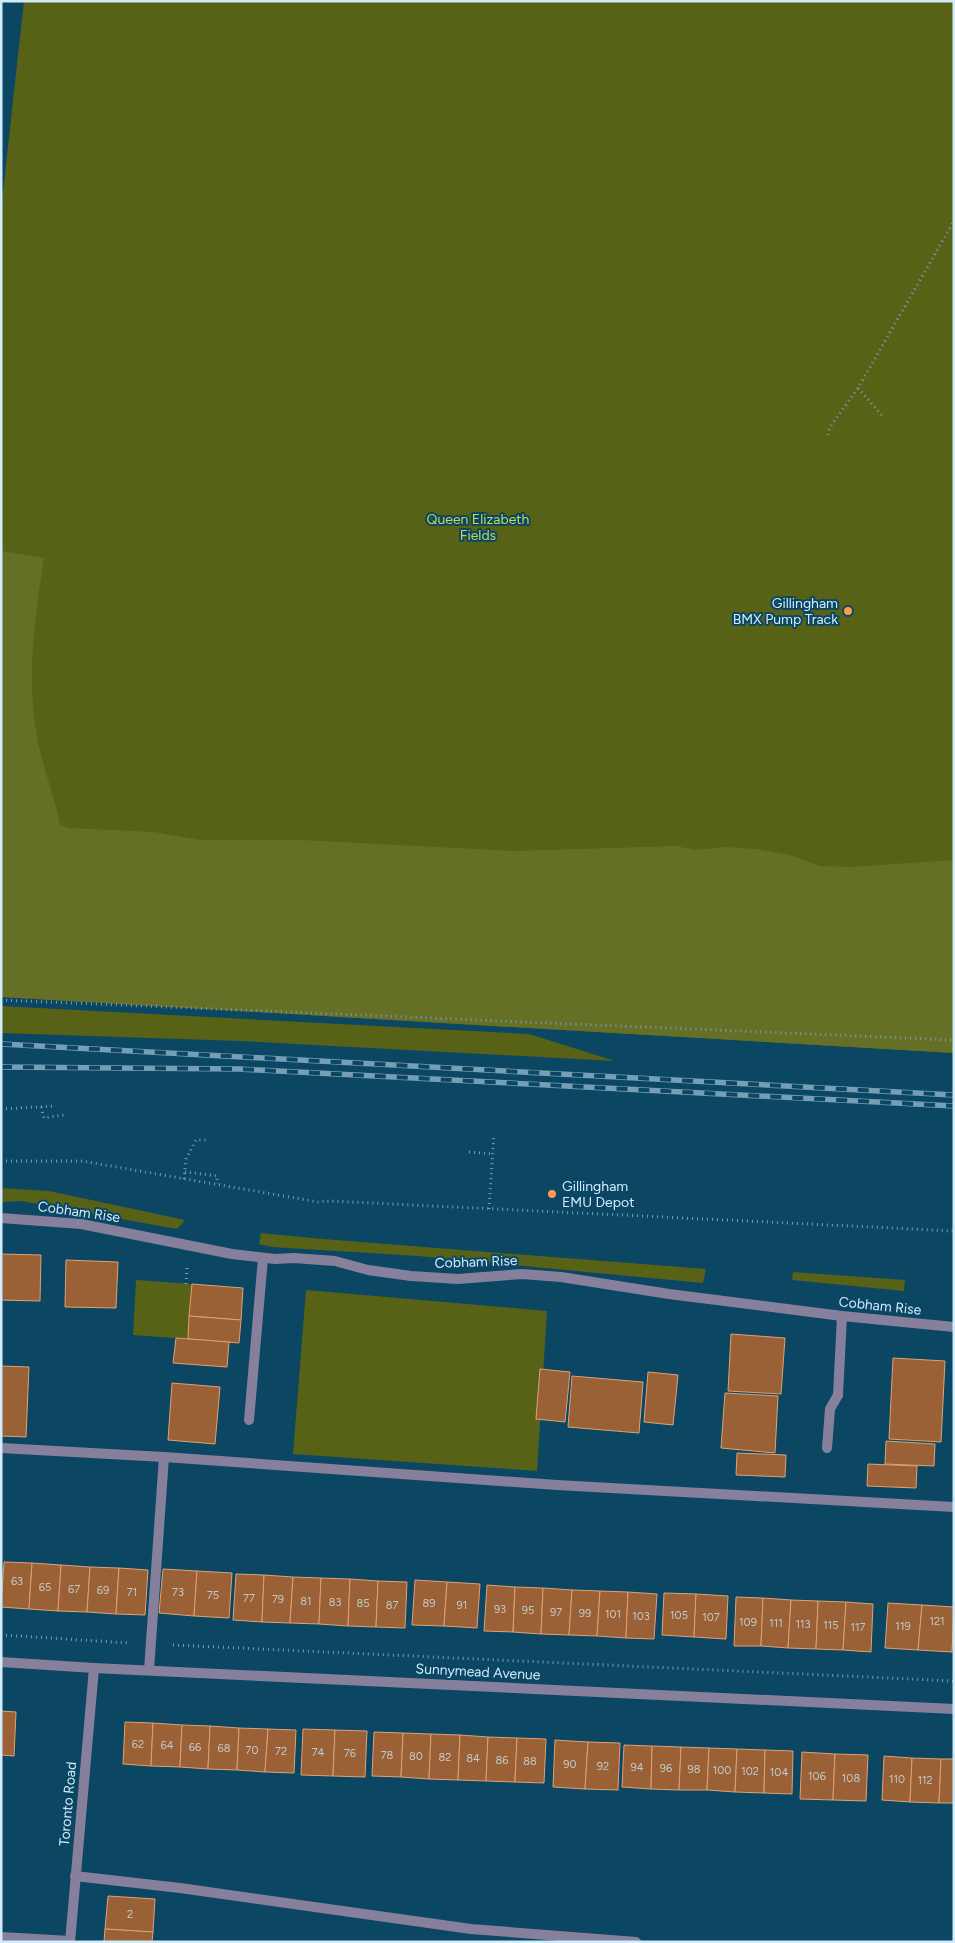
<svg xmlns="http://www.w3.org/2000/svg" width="955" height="1943" font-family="Figtree,sans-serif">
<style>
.green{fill:#586217}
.forest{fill:#656f26}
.building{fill:#996135;stroke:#dfa276}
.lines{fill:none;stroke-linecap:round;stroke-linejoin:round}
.path{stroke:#759fb6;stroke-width:3;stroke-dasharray:1 4;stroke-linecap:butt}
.lane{stroke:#87809c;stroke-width:10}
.street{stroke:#87809c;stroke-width:10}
.rail-casing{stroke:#769fb6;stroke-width:5.5}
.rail{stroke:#0b4663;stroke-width:4;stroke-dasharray:11;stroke-linecap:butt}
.poi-dot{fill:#fc9d53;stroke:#0b4663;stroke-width:2}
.labels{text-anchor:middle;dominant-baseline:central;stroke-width:4;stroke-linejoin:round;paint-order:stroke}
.number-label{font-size:11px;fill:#c3c9cb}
.park-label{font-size:14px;fill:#c5d85a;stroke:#0b4663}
.poi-label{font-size:14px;fill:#d1ecfd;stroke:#0b4663;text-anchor:end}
.street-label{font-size:14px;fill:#d1ecfd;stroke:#0b4663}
</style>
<rect width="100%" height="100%" fill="#0b4663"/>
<g class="green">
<polygon points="24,1 954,1 954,1053 1,997 1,210"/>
<polygon points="1,1006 529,1034 615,1061 240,1041 1,1033"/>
<polygon points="1,1188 49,1191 185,1220 177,1229 21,1201 1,1202"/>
<polygon points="261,1233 323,1239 706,1269 703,1283 418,1256 272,1247 259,1244"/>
<polygon points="793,1272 905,1280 904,1291 792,1280"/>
<polygon points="136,1280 192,1284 188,1339 133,1335"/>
<polygon points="306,1290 547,1311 537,1471 293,1454"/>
</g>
<path class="forest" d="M1,551L44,558C35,617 26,677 37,736C42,766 54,794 60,824L68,828L154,832L200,840H301L515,851L677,846L694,850L726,847L755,849L790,855L820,866L851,867L954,860V1053L1,997Z"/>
<g class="building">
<polygon points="1,1254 41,1255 40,1301 1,1300"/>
<polygon points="66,1260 118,1262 116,1308 65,1307"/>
<polygon points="192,1284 243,1288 241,1320 189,1316"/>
<polygon points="189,1316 241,1320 239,1343 188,1339"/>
<polygon points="731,1334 785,1338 781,1394 728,1391"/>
<polygon points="176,1338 229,1342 227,1367 173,1363"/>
<polygon points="893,1358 945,1361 941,1442 889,1439"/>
<polygon points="1,1366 29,1367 26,1437 1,1436"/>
<polygon points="540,1369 570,1372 565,1422 536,1419"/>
<polygon points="648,1372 678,1375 673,1425 644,1422"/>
<polygon points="572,1376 643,1382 639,1433 568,1427"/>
<polygon points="172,1383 220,1387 215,1444 168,1440"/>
<polygon points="725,1393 778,1396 775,1453 721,1448"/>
<polygon points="886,1441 935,1444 934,1466 885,1464"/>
<polygon points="737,1453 786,1455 785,1477 736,1475"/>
<polygon points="868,1464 917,1466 916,1488 867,1486"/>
<polygon points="4,1562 32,1563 29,1609 1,1607"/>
<polygon points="32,1563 61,1565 58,1611 29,1609"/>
<polygon points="61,1565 90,1567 87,1612 58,1611"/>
<polygon points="90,1567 119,1568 116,1614 87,1612"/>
<polygon points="119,1568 148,1570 145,1615 116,1614"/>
<polygon points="163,1569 197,1571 194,1616 159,1613"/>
<polygon points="197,1571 232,1573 229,1618 194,1616"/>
<polygon points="236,1574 264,1575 262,1622 233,1620"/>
<polygon points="264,1575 293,1577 290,1623 262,1622"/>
<polygon points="293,1577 321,1578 319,1624 290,1623"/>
<polygon points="321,1578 350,1579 348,1626 319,1624"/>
<polygon points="350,1579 378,1581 376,1627 348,1626"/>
<polygon points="415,1580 447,1582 444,1626 412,1625"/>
<polygon points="378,1581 407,1582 405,1628 376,1627"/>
<polygon points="447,1582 480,1584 477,1628 444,1626"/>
<polygon points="487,1585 515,1587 513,1632 484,1631"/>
<polygon points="515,1587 543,1588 541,1634 513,1632"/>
<polygon points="543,1588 572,1590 569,1635 541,1634"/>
<polygon points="572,1590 600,1591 597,1636 569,1635"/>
<polygon points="600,1591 628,1592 626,1638 597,1636"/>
<polygon points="628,1592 657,1594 654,1639 626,1638"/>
<polygon points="664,1593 696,1594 694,1637 662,1635"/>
<polygon points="696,1594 728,1596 726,1639 694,1637"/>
<polygon points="736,1597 763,1598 761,1646 734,1646"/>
<polygon points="763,1598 791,1600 788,1648 761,1646"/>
<polygon points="791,1600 818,1601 816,1649 788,1648"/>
<polygon points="818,1601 846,1602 843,1650 816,1649"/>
<polygon points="846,1602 873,1604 871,1652 843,1650"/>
<polygon points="888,1603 922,1605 918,1650 885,1648"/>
<polygon points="922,1605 954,1607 952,1652 918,1650"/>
<polygon points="1,1711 16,1712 14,1756 1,1755"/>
<polygon points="125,1722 153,1723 151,1766 123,1764"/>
<polygon points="153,1723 182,1725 180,1767 151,1766"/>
<polygon points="182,1725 210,1726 208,1769 180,1767"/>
<polygon points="210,1726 239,1728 237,1770 208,1769"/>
<polygon points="239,1728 268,1729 265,1772 237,1770"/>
<polygon points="268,1729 296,1730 294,1773 265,1772"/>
<polygon points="303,1729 335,1730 333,1776 301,1775"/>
<polygon points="335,1730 367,1731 365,1777 333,1776"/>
<polygon points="374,1732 403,1733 401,1777 372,1776"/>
<polygon points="403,1733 431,1734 429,1779 401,1777"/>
<polygon points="431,1734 460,1735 458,1780 429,1779"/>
<polygon points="460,1735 488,1737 486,1781 458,1780"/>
<polygon points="488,1737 517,1738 515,1782 486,1781"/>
<polygon points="517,1738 546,1739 544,1783 515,1782"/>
<polygon points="555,1740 588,1742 585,1789 553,1787"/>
<polygon points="588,1742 620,1743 618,1790 585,1789"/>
<polygon points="624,1745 652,1746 651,1789 622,1787"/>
<polygon points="652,1746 681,1747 679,1790 651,1789"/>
<polygon points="681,1747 709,1748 707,1790 679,1790"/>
<polygon points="709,1748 737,1749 735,1792 707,1790"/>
<polygon points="737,1749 765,1750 764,1793 735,1792"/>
<polygon points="765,1750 793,1751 792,1794 764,1793"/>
<polygon points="802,1752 835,1754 833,1800 800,1799"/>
<polygon points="835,1754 868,1755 866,1801 833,1800"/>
<polygon points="884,1756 912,1758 910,1802 882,1800"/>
<polygon points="912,1758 941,1759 939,1803 910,1802"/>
<polygon points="941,1759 954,1759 954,1803 939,1803"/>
<polygon points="108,1896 155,1899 153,1932 105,1929"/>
<polygon points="105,1929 153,1932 152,1942 104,1942"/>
</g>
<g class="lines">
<g class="path">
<polyline points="858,388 882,415"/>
<polyline points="828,435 830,427 858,388 954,221"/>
<polyline points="1,1000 954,1040"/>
<polyline points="41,1107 44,1118 64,1115"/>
<polyline points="1,1109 56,1106"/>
<polyline points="469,1152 493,1154"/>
<polyline points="1,1161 82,1161 318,1202 330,1201 954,1231"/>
<polyline points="185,1172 217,1176 217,1184"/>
<polyline points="184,1179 186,1159 196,1140 208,1140"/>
<polyline points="489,1209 494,1134"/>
<polyline points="186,1284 187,1268"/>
<polyline points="1,1635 129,1643"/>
<polyline points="173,1645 954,1681"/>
</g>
<g class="lane">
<polyline points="249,1420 263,1258"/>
<polyline points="1,1448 164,1457 557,1485 954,1507"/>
<polyline points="827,1448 830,1409 838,1395"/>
<polyline points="149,1670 164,1457"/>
<polyline points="75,1876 180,1888 471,1929 636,1942"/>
</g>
<g class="street">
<polyline points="1,1218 81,1224 232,1254 275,1259 294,1258 335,1261 368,1270 411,1276 458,1279 522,1274 561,1277 669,1294 842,1316 954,1327"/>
<polyline points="838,1395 842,1316"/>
<polyline points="1,1662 94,1668 954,1709"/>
<polyline points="1,1937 70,1941"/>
<polyline points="70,1942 94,1668"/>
</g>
<g class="rail-casing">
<g id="rail">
<polyline points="1,1044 954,1095"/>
<polyline points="1,1067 239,1069 954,1106"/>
</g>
</g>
<use href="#rail" class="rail"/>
</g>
<g class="poi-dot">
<circle cx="848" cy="611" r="5"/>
<circle cx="552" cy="1194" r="5"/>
</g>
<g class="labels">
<g class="number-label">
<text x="17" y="1581">63</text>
<text x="45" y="1587">65</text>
<text x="74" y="1589">67</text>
<text x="103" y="1590">69</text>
<text x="132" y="1592">71</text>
<text x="178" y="1592">73</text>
<text x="213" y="1595">75</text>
<text x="249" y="1598">77</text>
<text x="278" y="1599">79</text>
<text x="306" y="1601">81</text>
<text x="335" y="1602">83</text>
<text x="363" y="1603">85</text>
<text x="429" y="1603">89</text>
<text x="392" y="1605">87</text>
<text x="462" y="1605">91</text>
<text x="500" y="1609">93</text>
<text x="528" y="1610">95</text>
<text x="556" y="1612">97</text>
<text x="585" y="1613">99</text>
<text x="613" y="1614">101</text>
<text x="679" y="1615">105</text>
<text x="641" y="1616">103</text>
<text x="711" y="1617">107</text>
<text x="937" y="1621">121</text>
<text x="748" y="1622">109</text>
<text x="776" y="1623">111</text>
<text x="803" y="1624">113</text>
<text x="831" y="1625">115</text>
<text x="903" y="1626">119</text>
<text x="858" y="1627">117</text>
<text x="138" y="1744">62</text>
<text x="167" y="1745">64</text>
<text x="195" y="1747">66</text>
<text x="224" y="1748">68</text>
<text x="252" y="1750">70</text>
<text x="281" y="1751">72</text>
<text x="318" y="1752">74</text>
<text x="350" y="1753">76</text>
<text x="387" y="1755">78</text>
<text x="416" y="1756">80</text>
<text x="445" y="1757">82</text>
<text x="473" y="1758">84</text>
<text x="502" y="1760">86</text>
<text x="530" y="1761">88</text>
<text x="570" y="1764">90</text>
<text x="603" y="1766">92</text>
<text x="637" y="1767">94</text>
<text x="666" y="1768">96</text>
<text x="694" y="1769">98</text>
<text x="722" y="1770">100</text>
<text x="750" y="1771">102</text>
<text x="779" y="1772">104</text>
<text x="817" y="1776">106</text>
<text x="851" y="1778">108</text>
<text x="897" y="1779">110</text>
<text x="925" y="1780">112</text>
<text x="130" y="1914">2</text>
</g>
<g class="park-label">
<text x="478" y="519">Queen Elizabeth<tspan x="478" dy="16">Fields</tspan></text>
</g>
<g class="poi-label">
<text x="838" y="603">Gillingham<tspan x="838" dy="16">BMX Pump Track</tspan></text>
<text x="562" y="1186" text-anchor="start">Gillingham<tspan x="562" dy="16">EMU Depot</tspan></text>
</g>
<g class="street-label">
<text transform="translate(79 1212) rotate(8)">Cobham Rise</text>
<text transform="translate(476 1262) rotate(-2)">Cobham Rise</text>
<text transform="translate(880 1306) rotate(6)">Cobham Rise</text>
<text transform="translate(478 1672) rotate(3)">Sunnymead Avenue</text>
<text transform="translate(68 1804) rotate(-85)">Toronto Road</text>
</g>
</g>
<rect width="955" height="1943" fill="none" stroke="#d1ecfd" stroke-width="5"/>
</svg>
